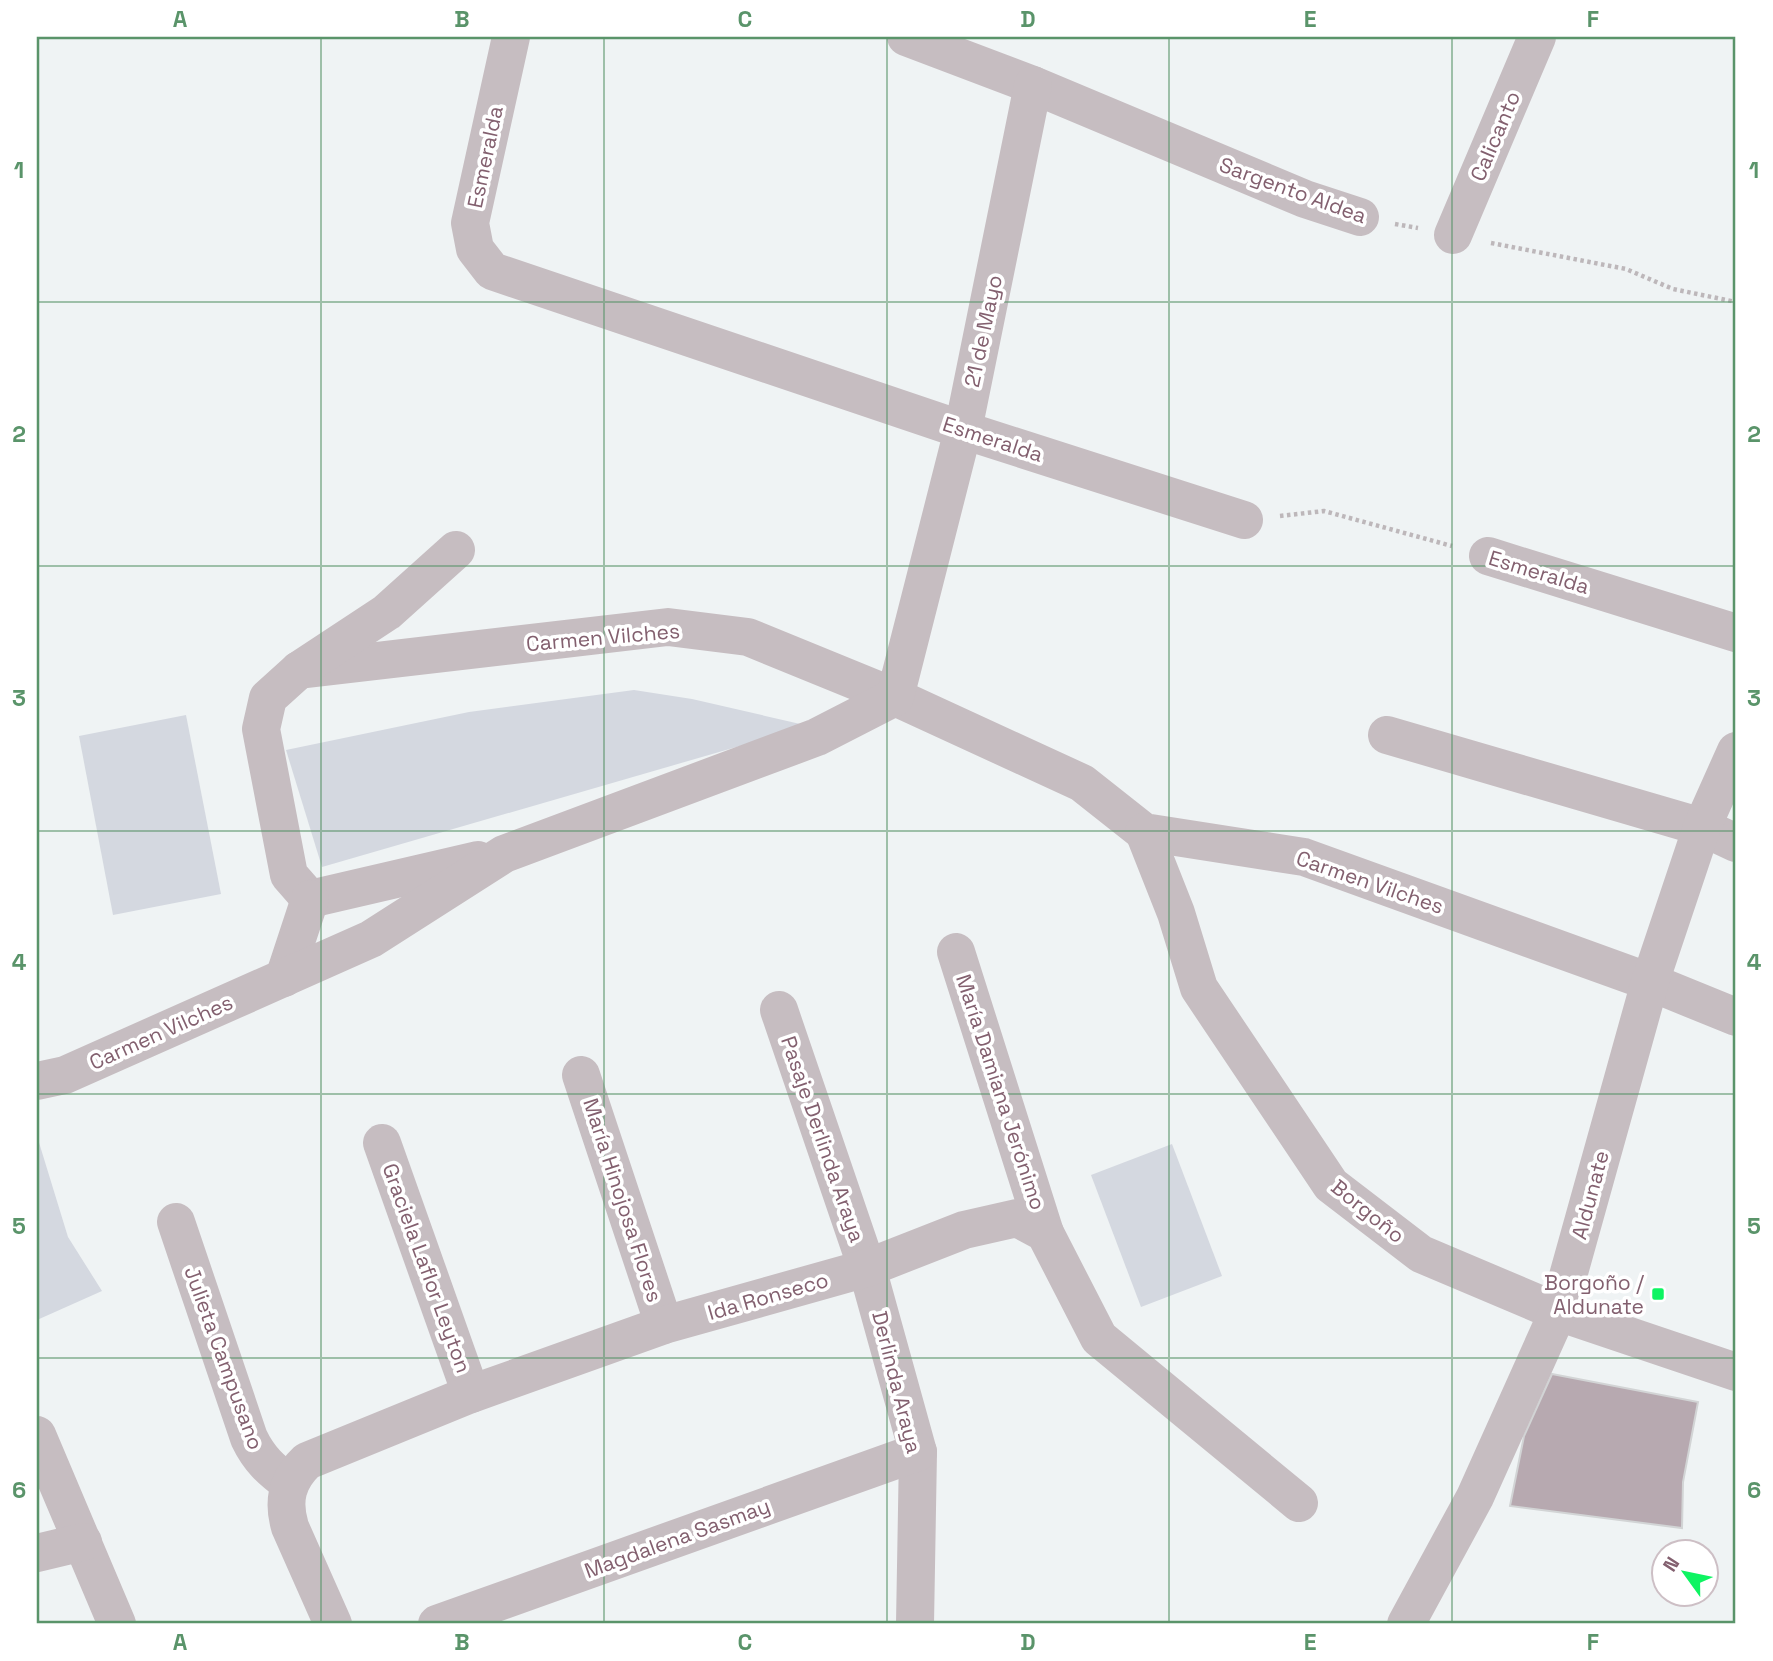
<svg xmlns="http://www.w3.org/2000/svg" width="1773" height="1661" font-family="'Space Grotesk',sans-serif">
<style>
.green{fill:#d4d8e0}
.building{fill:#b7a9b0;stroke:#d2d4d5;stroke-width:2}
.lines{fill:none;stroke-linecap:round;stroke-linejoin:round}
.path{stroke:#bdb7ba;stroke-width:4.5;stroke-dasharray:3.5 3.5;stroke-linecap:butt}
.minor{stroke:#c6bdc1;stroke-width:38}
.grid{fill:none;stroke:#5a946a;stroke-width:2;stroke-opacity:0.55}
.poi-dot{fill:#0ef462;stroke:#fff;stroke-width:2.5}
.labels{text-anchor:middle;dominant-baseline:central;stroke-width:7;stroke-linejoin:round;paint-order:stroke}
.street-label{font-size:21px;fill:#83606f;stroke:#fff}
.poi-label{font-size:21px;fill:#83606f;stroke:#fff;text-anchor:end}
.neatline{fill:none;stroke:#5a946a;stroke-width:2.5}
.grid-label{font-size:23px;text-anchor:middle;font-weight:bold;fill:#5a946a}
</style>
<rect width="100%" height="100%" fill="#eff3f4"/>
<g class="green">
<polygon points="634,690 692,699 809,726 322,867 286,750 469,712"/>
<polygon points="186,715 221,894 113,915 79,736"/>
<polygon points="37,1136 68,1237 102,1291 37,1320"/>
<polygon points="1172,1144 1222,1276 1141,1307 1091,1175"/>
</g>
<polygon class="building" points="1552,1374 1698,1402 1683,1482 1682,1528 1510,1506 1524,1436"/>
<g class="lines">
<g class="path">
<polyline points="1395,224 1418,228"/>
<polyline points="1491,243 1626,269 1673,289 1736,302"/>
<polyline points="1280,516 1324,511 1452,546"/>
</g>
<g class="minor">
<polyline points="511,37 470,223 475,249 492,271 963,430 1244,520"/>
<polyline points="906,37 1033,85 1305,199 1360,217"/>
<polyline points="1453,235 1537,37"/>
<polyline points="1488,556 1736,633"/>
<polyline points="299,670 668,627 748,637 895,697 1082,783 1144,832 1304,857 1650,982 1736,1017"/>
<polyline points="1387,735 1702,827 1736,843"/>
<polyline points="1144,832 1176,913 1199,988 1331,1185 1421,1254 1558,1312 1736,1372"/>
<polyline points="310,899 289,875 261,729 268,698 299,670 387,612 456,550"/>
<polyline points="310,899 478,860"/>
<polyline points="956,952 1045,1233"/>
<polyline points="284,978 310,899"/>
<polyline points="779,1010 867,1268 918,1452 915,1624"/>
<polyline points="581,1075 664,1325"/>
<polyline points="37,1081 65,1075 371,939 504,854 817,737 895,697 963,430 1033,85"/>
<polyline points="382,1143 471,1394"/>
<path d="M176,1222L249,1438C259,1459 271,1470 289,1483"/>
<polyline points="37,1435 117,1624"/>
<polyline points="37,1553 83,1542"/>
<path d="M333,1624L290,1527C282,1500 287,1480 307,1461L471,1394L664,1325L867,1268L964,1230L1017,1218L1045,1233L1099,1338L1299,1503"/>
<polyline points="437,1624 918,1452"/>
<polyline points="1406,1624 1475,1497 1558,1312 1650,982 1702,827 1736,751"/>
</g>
</g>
<path class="grid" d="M321,37V1624M604,37V1624M887,37V1624M1169,37V1624M1452,37V1624M37,302H1736M37,566H1736M37,831H1736M37,1094H1736M37,1358H1736"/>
<rect class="poi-dot" x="1651" y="1287" width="14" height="14" rx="3.5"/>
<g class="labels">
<g class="street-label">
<text transform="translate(1495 136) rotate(-67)">Calicanto</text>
<text transform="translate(485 157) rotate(-78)">Esmeralda</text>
<text transform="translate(1293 190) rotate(20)">Sargento Aldea</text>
<text transform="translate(983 331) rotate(-78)">21 de Mayo</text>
<text transform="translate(993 439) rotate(18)">Esmeralda</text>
<text transform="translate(1539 572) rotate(17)">Esmeralda</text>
<text transform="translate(603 637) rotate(-5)">Carmen Vilches</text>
<text transform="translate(1370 882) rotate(19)">Carmen Vilches</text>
<text transform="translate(161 1032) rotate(-24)">Carmen Vilches</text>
<text transform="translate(1001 1092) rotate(72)">María Damiana Jerónimo</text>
<text transform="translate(823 1139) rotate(71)">Pasaje Derlinda Araya</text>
<text transform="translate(1590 1195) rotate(-75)">Aldunate</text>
<text transform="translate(623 1200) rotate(72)">María Hinojosa Flores</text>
<text transform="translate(1368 1211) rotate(39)">Borgoño</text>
<text transform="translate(427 1268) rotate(70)">Graciela Laflor Leyton</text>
<text transform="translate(768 1296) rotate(-16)">Ida Ronseco</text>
<text transform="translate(224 1358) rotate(70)">Julieta Campusano</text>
<text transform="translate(897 1382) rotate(76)">Derlinda Araya</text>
<text transform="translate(677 1538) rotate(-20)">Magdalena Sasmay</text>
</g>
<g class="poi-label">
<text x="1644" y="1282">Borgoño /<tspan x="1644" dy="24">Aldunate</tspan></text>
</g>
</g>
<rect width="1773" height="1661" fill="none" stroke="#ffffff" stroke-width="77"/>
<g transform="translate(1685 1573) rotate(303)"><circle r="33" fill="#ffffff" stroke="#cdbfc5" stroke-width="2"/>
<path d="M0-5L12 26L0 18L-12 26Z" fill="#0ef462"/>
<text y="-10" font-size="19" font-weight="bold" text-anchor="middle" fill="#83606f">N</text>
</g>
<rect x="38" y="38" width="1696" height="1584" class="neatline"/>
<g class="grid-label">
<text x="180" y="27">A</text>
<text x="462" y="27">B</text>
<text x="745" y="27">C</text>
<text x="1028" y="27">D</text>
<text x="1310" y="27">E</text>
<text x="1593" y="27">F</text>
<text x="19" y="178">1</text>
<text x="1754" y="178">1</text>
<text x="19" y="442">2</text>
<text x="1754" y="442">2</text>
<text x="19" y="706">3</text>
<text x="1754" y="706">3</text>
<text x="19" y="970">4</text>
<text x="1754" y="970">4</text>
<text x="19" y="1234">5</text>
<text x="1754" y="1234">5</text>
<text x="19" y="1498">6</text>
<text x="1754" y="1498">6</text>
<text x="180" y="1650">A</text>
<text x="462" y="1650">B</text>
<text x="745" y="1650">C</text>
<text x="1028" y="1650">D</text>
<text x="1310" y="1650">E</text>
<text x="1593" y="1650">F</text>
</g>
</svg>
